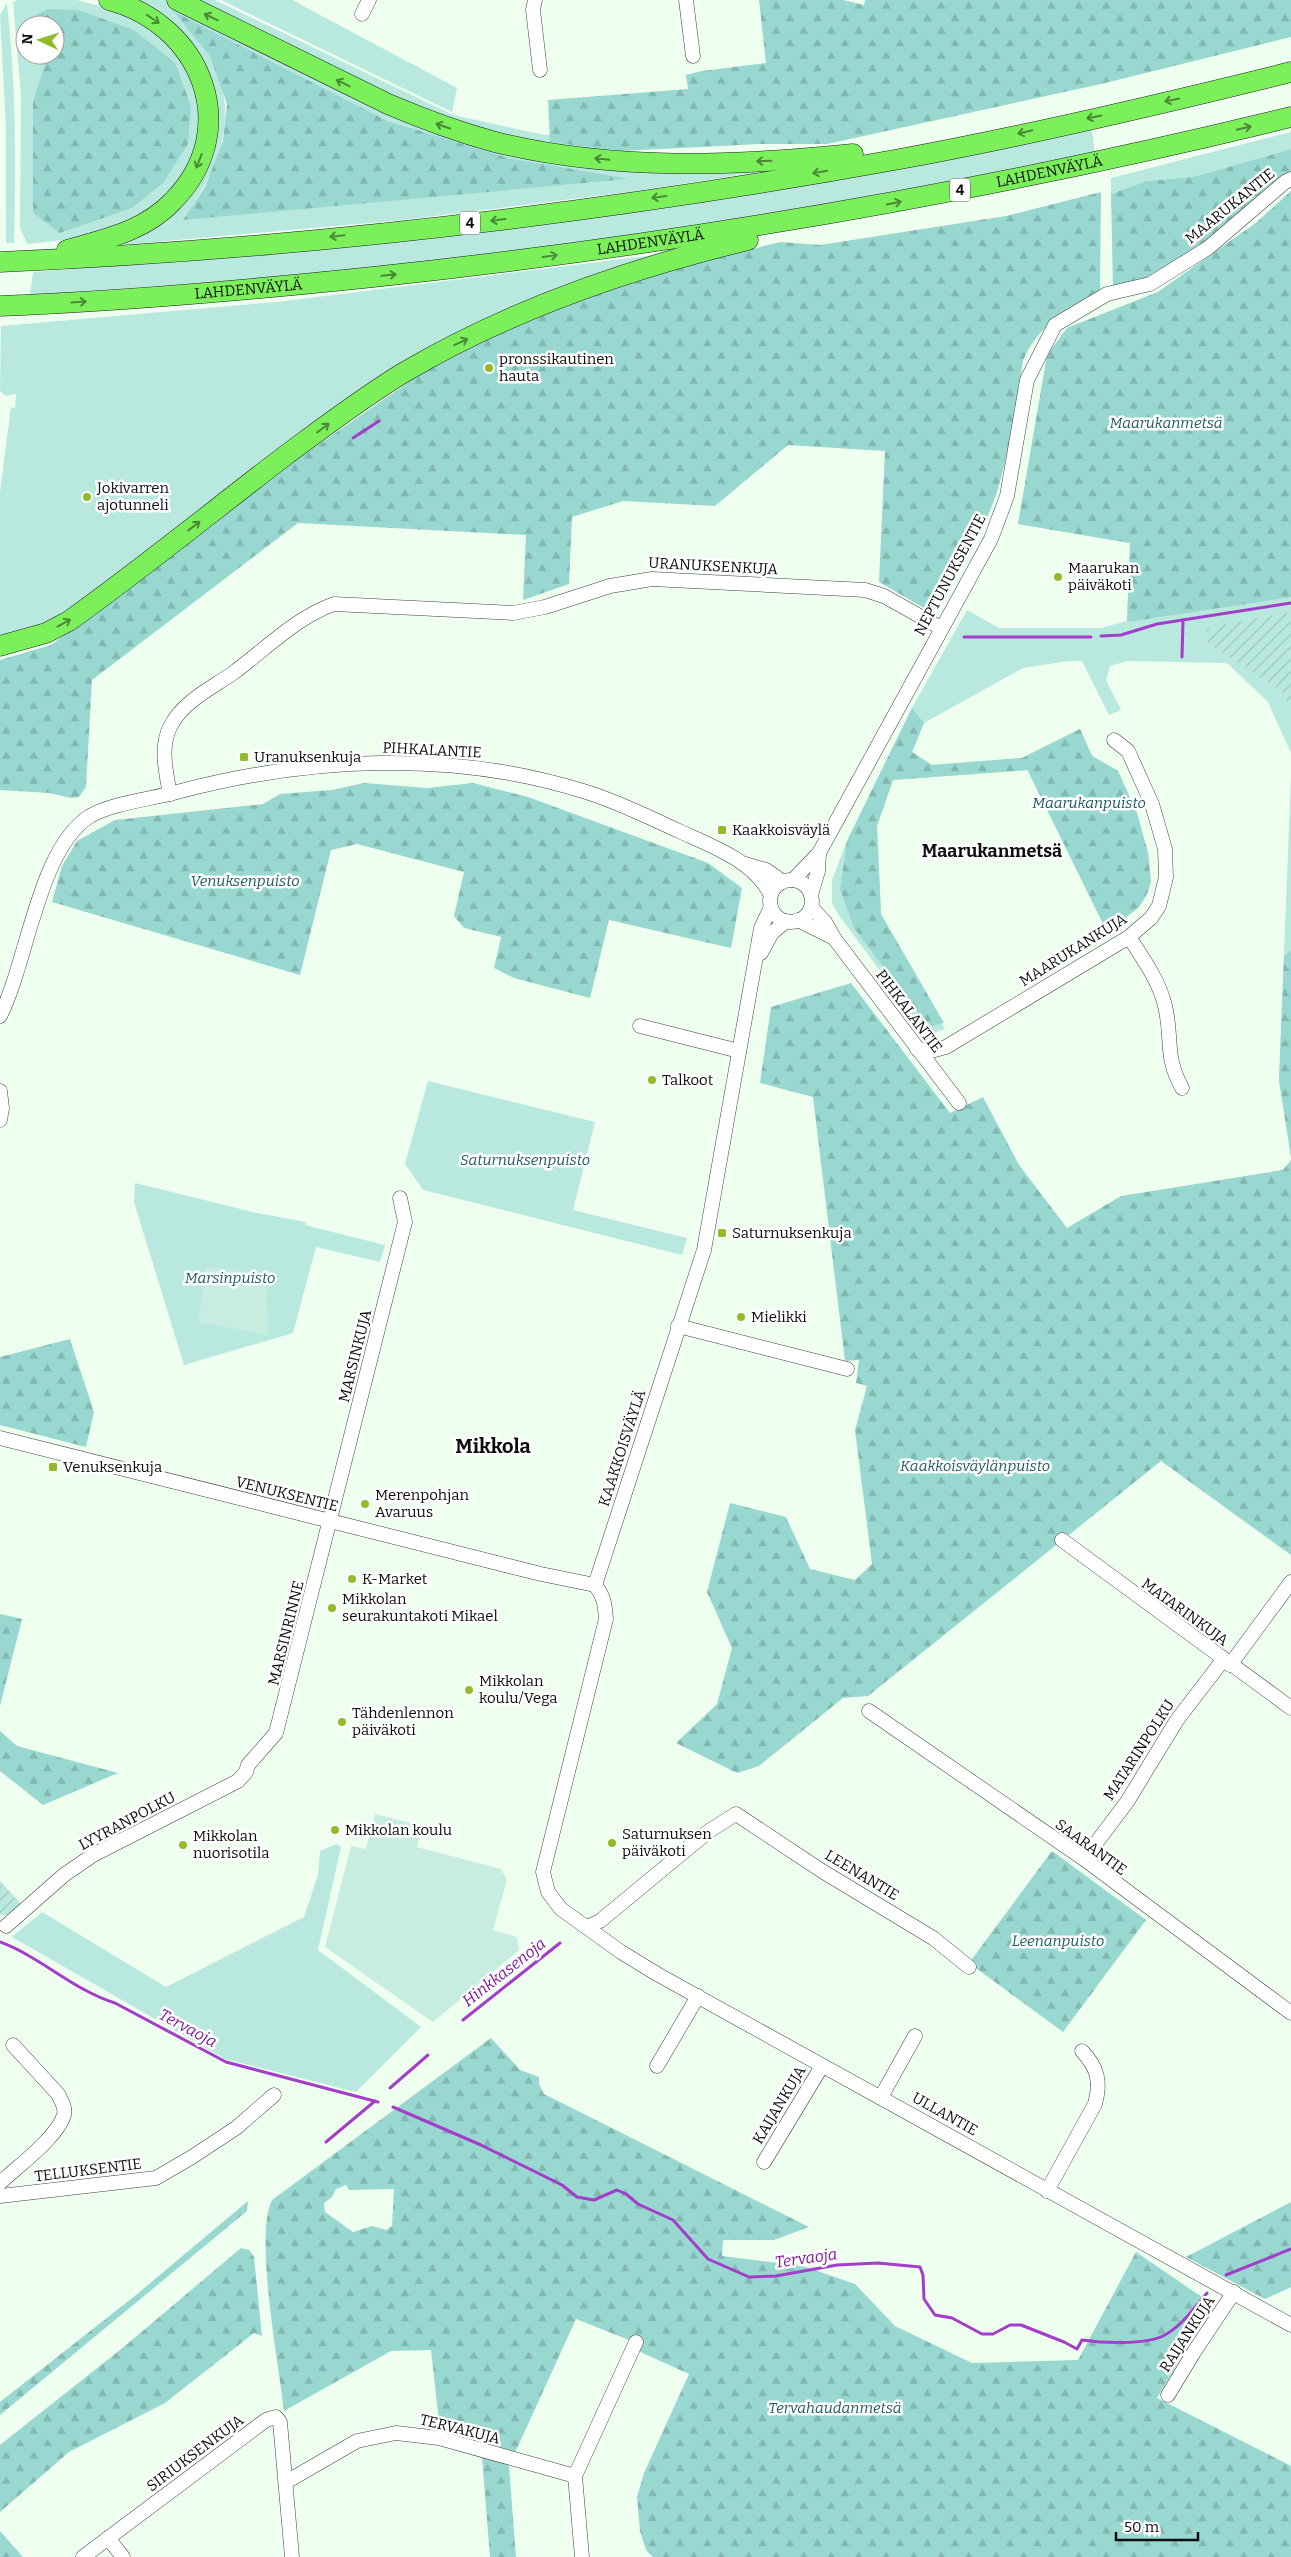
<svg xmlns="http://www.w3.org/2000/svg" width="1291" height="2557" font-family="Bitter,serif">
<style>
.grass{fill:#b9e8df;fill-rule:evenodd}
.forest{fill:url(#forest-firs);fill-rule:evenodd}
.garden{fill:url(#garden-furrows)}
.pitch{fill:#c7ece0}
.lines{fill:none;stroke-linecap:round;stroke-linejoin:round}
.stream{stroke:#a33dca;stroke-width:3}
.minor-casing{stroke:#404040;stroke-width:15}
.highway-casing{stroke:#1e1e1e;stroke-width:21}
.minor{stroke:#fff;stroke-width:14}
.highway{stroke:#7bf05a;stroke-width:20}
.oneway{stroke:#4a8a37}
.poi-dot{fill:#92ba29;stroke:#fff;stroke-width:2}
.labels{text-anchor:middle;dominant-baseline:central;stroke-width:5;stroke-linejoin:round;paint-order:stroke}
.shield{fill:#fff;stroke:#565656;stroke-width:1}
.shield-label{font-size:14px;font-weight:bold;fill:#0d0d0d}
.street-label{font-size:15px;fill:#0d0d0d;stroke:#fff}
.poi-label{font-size:15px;fill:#0d0d0d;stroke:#fff;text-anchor:start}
.park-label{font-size:15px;font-style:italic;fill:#1f5b64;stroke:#fff}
.water-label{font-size:16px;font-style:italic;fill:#7d1a9c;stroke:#fff}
.quarter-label{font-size:18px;font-weight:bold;fill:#0d0d0d;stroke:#fff}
.district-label{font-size:20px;font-weight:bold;fill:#0d0d0d;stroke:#fff}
</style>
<defs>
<pattern id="forest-firs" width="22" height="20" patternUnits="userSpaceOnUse" patternTransform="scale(1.25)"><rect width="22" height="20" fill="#98d8d0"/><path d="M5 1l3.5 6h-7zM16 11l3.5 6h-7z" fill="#82b8b1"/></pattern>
<pattern id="garden-furrows" width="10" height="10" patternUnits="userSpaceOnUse" patternTransform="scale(1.25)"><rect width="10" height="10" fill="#b9e8df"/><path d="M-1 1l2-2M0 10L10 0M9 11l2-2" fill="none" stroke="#9ec6be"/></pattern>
</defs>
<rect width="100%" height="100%" fill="#eefff0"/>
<g class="grass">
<path d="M18,0H77L136,16L170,43L195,84L200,115L198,142L192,161L152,213L82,238L27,244L20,227L21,95L13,2ZM24,22L134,30L33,101L48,55H25Z"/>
<path d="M124,0H169L473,141L772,170L636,191L403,220L121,245L122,240L203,162L202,69ZM174,12L388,121L509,158L627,179L184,219C219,167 242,117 210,56C202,40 184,27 174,12Z"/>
<polygon points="193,0 215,0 453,115 544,135 612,131 622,155 494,135 382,95"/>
<polygon points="221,0 292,0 457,88 452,112"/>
<path d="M7,3C16,83 16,163 14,243H6V128L0,15Z"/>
<path d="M1092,130L1095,153L787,214L475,257L293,277L30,295L33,272C204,259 376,246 546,224C729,201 911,165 1092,130Z"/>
<polygon points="1291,132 1291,149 1193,177 1146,181 1111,194 1111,178"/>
<polygon points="1291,191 1291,753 1268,702 1227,663 1127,661 1110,666 1106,680 1121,710 1109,715 1082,661 1068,661 1023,668 924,723 912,752 932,765 1022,758 1080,729 1092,756 1118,771 1137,813 1148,853 1151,882 1147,894 1139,907 1107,932 1027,770 893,780 877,826 881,914 945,1029 934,1033 923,1029 838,914 832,903 832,880 847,841 912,708 967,610 999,628 1101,628 1127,621 1130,543 1018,524 1067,328 1158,292 1256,223"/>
<polygon points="671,253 478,326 43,630 0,640 0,492 11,407 15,408 16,394 6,396 0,391 1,326 277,302"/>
<polygon points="1291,776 1291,1157 1279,1080"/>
<polygon points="428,1081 595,1122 573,1210 687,1238 682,1255 423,1190 405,1164"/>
<polygon points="135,1183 257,1213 306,1222 305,1225 385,1245 380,1262 316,1247 293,1333 184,1365 134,1202"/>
<polygon points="337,1844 341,1847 318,1950 421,2027 356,2092 225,2059 12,1937 42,1912 166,1987 304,1917 318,1875 320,1851"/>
</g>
<g class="forest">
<polygon points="759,0 843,0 864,5 865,0 1291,0 1291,37 1101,84 827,144 760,144 621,151 550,142 548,100 688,89 686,75 702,71 766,63"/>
<polygon points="48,9 78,10 134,30 175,63 191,106 188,144 163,183 132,208 60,233 33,213 33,101 48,55 55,55 55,25 25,25 24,21"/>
<polygon points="173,11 388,121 509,158 629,179 183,220 205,187 223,141 227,104 210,56"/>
<polygon points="1291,149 1291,173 1204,245 1146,281 1113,287 1111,194 1146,181 1193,177"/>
<polygon points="1291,191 1291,597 1127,622 1130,543 1018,524 1047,355 1067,328 1158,292 1256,223"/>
<path d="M1101,192L1100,291C1068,310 1038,324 1023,361C1016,405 1010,450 997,492C984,533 956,572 934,609L924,608L879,582L885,451L788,445L715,506L623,501L572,517L569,584L523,600L526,535L298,523L92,680L86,787L79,797L71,798L49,793L0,790V660L51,645L272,477L426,370L528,320L670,269L781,242L820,245L1006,216Z"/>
<polygon points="912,708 924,723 912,752 932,765 1022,758 1080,729 1092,756 1118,771 1137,813 1148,853 1151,882 1147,894 1139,907 1107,932 1028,770 893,780 877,826 881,914 944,1023 932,1026 921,1016 854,928 840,889 847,841"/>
<polygon points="364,783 427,788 473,783 528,797 708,863 742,888 731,948 609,920 590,998 514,978 494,968 501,937 464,928 454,916 464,872 357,844 331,850 300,975 52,902 62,866 77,841 115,820 263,804 280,794 332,790"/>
<polygon points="1291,951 1291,1157 1279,1080 1284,956"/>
<polygon points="851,983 950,1113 983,1097 1019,1165 1067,1228 1121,1196 1283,1170 1291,1160 1291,1555 1161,1461 868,1696 843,1698 759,1766 737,1773 676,1743 717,1704 732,1648 707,1592 730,1503 786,1517 810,1569 855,1580 872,1564 855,1430 867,1386 856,1383 859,1360 845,1361 813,1097 760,1083 771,1007"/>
<polygon points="70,1339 94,1412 86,1447 0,1425 0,1357"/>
<polygon points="0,1614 22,1619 0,1706"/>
<polygon points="0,1731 17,1746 118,1773 43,1805 0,1771"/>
<polygon points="1052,1851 1146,1920 1063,2032 969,1963"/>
<path d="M491,2038L520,2070L539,2077V2084L544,2094L809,2227L774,2240H723L722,2256L803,2266L855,2284L895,2326L972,2363L1078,2360L1136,2252L1212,2304L1157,2398L1291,2466V2557H653L646,2550L640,2531L637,2497L644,2473L689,2374L627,2346L629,2340L576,2319L514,2455L440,2431L431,2350L391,2351L284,2411C279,2365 254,2236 272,2200ZM346,2185L349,2190L394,2189L392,2226L386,2230L372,2226L353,2232L325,2212L324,2203L332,2197L336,2189Z"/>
<polygon points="248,2201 247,2211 0,2415 0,2402 136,2295"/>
<polygon points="1291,2202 1291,2287 1265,2299 1186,2257"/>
<polygon points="241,2248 249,2250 254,2257 262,2336 254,2333 165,2403 69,2452 0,2512 0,2445 125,2346"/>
<polygon points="482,2457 509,2466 516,2557 490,2557"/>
<polygon points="0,2531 23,2557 0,2557"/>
</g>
<g class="garden">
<polygon points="1291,612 1291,708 1281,691 1208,643 1206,630 1214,626"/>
<polygon points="0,1881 21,1904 7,1915 0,1915"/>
</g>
<g class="pitch">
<polygon points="206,1266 266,1276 268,1335 198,1322"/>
<polygon points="375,1814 422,1826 417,1847 501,1869 507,1880 493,1930 517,1937 519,1950 433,2022 325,1947 351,1846 366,1849"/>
</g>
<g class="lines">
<g class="stream">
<polyline points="353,438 379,421"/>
<polyline points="1101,636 1121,635 1157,624 1291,603"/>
<polyline points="964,637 1091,637"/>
<polyline points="1182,657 1183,620"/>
<path d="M0,1942C41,1957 73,1990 115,2003L226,2062L378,2102"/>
<polyline points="463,2020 560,1943"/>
<polyline points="390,2088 428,2055"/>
<path d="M393,2107L481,2145L562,2185L577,2197L594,2200L617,2190L626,2194L638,2204L673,2220L708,2259L749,2277L776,2276L837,2265L878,2263L920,2267L923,2275L924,2299L935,2315L952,2318L982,2334H993L1010,2325H1021L1064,2342L1077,2349L1082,2340C1103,2343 1144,2345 1163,2336C1181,2327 1194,2308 1207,2293"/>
<polyline points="326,2142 375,2101"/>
<polyline points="1226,2275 1291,2249"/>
</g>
<g class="minor-casing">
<g id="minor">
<polyline points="535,0 533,10 540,70"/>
<polyline points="686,0 693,56"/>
<polyline points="362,14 369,0"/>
<path d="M170,794C166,773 160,747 170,727C183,701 212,688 233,673C266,649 295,618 334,604L513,613L545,607L610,586L652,579L865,590L884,596L941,628"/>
<polyline points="745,864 766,870 783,882"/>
<polyline points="793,880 819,853 991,539 1007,496 1027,380 1055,325 1107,294 1150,284 1208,248 1285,182 1291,179"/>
<circle cx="791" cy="901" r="21"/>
<polyline points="811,895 818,871 819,853"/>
<polyline points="811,907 825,922 834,938 959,1103"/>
<polyline points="798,920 834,938"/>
<path d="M1129,937C1143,959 1159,980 1165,1006C1173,1039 1164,1055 1182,1088"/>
<polyline points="761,953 772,933 786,921"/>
<path d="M0,1016C28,961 38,849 90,816C113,803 151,799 177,792C309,757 452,750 583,791C617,801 648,817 679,831C712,846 754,861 771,895"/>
<polyline points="640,1026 739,1051"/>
<polyline points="917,1049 931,1051 946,1047 1129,937 1151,918 1159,906 1166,877 1165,849 1152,804 1128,751 1114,740"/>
<polyline points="0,1091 2,1108 0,1120"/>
<polyline points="678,1326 847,1369"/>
<polyline points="0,1438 541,1574 595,1585"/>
<polyline points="1062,1540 1291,1708"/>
<path d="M595,1585C604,1596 605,1605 606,1619L543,1872L548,1892L561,1909L621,1952L657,1974L1291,2325"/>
<polyline points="595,1585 704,1250 761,928 771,907"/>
<polyline points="1230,1665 1291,1582"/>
<polyline points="869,1711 1084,1859 1291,2013"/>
<polyline points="1084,1859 1127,1802 1177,1720 1223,1660"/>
<polyline points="6,1926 64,1875 93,1855 238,1781 246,1772 248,1765 276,1733 405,1222 400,1198"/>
<polyline points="587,1927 600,1921 709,1831 736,1814 822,1871 933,1938 969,1967"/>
<polyline points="657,2066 698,1996"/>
<polyline points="881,2097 915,2036"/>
<polyline points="764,2162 822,2066"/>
<path d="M0,2183C18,2166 57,2138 64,2115C66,2108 61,2100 58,2094L13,2045"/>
<path d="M1047,2191L1095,2104C1101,2082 1098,2068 1082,2051"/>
<polyline points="0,2196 156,2178 192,2157 236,2128 274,2095"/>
<polyline points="1168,2395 1194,2352 1234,2292"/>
<polyline points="286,2482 357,2441 396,2433 439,2438 575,2476"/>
<polyline points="108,2538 123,2557"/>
<polyline points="83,2557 266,2420 276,2417 280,2422 292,2557"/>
<polyline points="582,2557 575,2476 636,2342"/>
</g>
</g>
<g class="highway-casing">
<g id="highway">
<path d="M177,0L388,104C423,119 458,132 495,142C611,171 735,166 853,154"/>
<path d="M67,250C105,239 145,231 173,201C244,129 201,24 109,0"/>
<path d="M0,262C301,249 603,213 900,159C1031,135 1162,104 1291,72"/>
<path id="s1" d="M0,306C125,301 249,290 373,277C683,244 989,191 1291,117"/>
<path d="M0,646L46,633L69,621C143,568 214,510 286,455C324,427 362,398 403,373C509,310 628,269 748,240"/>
</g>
</g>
<use href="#minor" class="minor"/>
<use href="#highway" class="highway"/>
</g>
<defs><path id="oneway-shaft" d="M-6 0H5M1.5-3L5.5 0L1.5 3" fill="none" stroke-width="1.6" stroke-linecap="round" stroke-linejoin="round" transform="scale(1.25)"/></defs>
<g class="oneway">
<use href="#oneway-shaft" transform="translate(211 17) rotate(-154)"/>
<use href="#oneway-shaft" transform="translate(153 19) rotate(34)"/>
<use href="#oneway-shaft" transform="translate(343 83) rotate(-154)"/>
<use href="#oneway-shaft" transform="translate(1172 100) rotate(168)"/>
<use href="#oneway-shaft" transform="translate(1094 117) rotate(168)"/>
<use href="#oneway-shaft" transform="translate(443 126) rotate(-161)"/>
<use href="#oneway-shaft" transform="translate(1244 128) rotate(-14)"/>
<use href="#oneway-shaft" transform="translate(1025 132) rotate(167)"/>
<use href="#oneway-shaft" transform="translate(602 159) rotate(-174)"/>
<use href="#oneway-shaft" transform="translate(199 161) rotate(111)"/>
<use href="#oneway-shaft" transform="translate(764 161) rotate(178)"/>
<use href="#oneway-shaft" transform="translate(820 172) rotate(170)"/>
<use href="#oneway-shaft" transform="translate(659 197) rotate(172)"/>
<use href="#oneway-shaft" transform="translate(894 203) rotate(-11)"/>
<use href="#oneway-shaft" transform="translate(498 220) rotate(173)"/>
<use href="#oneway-shaft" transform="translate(337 236) rotate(174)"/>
<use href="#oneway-shaft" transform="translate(550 256) rotate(-8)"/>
<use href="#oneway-shaft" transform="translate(389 275) rotate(-6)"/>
<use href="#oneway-shaft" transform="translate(79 302) rotate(-4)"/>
<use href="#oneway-shaft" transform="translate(461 342) rotate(-25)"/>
<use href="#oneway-shaft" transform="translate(323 428) rotate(-37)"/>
<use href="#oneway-shaft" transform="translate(194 526) rotate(-38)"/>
<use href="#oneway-shaft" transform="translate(64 623) rotate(-29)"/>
</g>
<g class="poi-dot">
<circle cx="489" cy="368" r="5"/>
<circle cx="87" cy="497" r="5"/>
<circle cx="1058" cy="577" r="5"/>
<rect x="239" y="752" width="10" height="10" rx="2.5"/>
<rect x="717" y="825" width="10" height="10" rx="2.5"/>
<circle cx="652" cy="1080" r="5"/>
<rect x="717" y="1228" width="10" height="10" rx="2.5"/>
<circle cx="741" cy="1317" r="5"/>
<rect x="48" y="1462" width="10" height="10" rx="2.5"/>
<circle cx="365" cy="1504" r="5"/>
<circle cx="352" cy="1579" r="5"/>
<circle cx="332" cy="1608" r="5"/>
<circle cx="469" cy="1690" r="5"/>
<circle cx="342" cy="1722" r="5"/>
<circle cx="335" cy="1830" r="5"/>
<circle cx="612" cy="1843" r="5"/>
<circle cx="183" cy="1845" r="5"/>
</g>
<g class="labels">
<g class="shield">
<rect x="950" y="178.5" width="20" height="23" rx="4"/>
<rect x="460" y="211.5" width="20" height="23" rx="4"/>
</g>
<g class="shield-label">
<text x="960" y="190">4</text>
<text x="470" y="223">4</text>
</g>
<g class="street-label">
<text stroke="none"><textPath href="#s1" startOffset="1059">LAHDENVÄYLÄ</textPath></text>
<text transform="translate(1230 206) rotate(-39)">MAARUKANTIE</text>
<text stroke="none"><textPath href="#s1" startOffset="654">LAHDENVÄYLÄ</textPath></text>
<text stroke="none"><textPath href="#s1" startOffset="249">LAHDENVÄYLÄ</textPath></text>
<text transform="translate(713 566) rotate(3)">URANUKSENKUJA</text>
<text transform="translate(950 575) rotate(-62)">NEPTUNUKSENTIE</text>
<text transform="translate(432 750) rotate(3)">PIHKALANTIE</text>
<text transform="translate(1073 950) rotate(-32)">MAARUKANKUJA</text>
<text transform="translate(909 1011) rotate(53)">PIHKALANTIE</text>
<text transform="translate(355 1356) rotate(-76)">MARSINKUJA</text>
<text transform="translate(622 1448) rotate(-72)">KAAKKOISVÄYLÄ</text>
<text transform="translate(287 1494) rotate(14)">VENUKSENTIE</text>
<text transform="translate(1185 1612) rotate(36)">MATARINKUJA</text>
<text transform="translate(286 1633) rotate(-76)">MARSINRINNE</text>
<text transform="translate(1139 1750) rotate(-57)">MATARINPOLKU</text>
<text transform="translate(127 1821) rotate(-28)">LYYRANPOLKU</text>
<text transform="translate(1091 1847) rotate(36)">SAARANTIE</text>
<text transform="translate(862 1875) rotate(31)">LEENANTIE</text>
<text transform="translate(779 2105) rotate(-59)">KAIJANKUJA</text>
<text transform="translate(945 2114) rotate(29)">ULLANTIE</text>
<text transform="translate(88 2170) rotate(-7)">TELLUKSENTIE</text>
<text transform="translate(1187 2334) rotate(-57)">RAIJANKUJA</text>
<text transform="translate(460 2429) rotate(14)">TERVAKUJA</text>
<text transform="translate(195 2453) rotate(-37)">SIRIUKSENKUJA</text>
</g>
<g class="poi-label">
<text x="499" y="359">pronssikautinen<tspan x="499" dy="17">hauta</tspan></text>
<text x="97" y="488">Jokivarren<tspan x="97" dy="17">ajotunneli</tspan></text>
<text x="1068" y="568">Maarukan<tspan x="1068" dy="17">päiväkoti</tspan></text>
<text x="254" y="757">Uranuksenkuja</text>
<text x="732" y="830">Kaakkoisväylä</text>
<text x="662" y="1080">Talkoot</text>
<text x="732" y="1233">Saturnuksenkuja</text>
<text x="751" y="1317">Mielikki</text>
<text x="63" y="1467">Venuksenkuja</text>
<text x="375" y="1495">Merenpohjan<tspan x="375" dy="17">Avaruus</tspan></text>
<text x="362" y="1579">K-Market</text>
<text x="342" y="1599">Mikkolan<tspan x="342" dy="17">seurakuntakoti Mikael</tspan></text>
<text x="479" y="1681">Mikkolan<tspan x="479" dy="17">koulu/Vega</tspan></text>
<text x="352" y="1713">Tähdenlennon<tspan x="352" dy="17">päiväkoti</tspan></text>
<text x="345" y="1830">Mikkolan koulu</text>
<text x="622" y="1834">Saturnuksen<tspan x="622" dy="17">päiväkoti</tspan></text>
<text x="193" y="1836">Mikkolan<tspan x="193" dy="17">nuorisotila</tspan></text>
</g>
<g class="park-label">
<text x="1166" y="423">Maarukanmetsä</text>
<text x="1089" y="803">Maarukanpuisto</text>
<text x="245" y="881">Venuksenpuisto</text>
<text x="525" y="1160">Saturnuksenpuisto</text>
<text x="230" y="1278">Marsinpuisto</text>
<text x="975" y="1466">Kaakkoisväylänpuisto</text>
<text x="1058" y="1941">Leenanpuisto</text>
<text x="835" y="2408">Tervahaudanmetsä</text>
</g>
<g class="water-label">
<text transform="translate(504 1972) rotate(-38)">Hinkkasenoja</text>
<text transform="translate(188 2028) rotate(28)">Tervaoja</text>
<text transform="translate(806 2258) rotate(-8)">Tervaoja</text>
</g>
<g class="quarter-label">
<text x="992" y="851">Maarukanmetsä</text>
</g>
<g class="district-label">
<text x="493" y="1446">Mikkola</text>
</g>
</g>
<g transform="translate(40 40) rotate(274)"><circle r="24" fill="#ffffff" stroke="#9e9e9e"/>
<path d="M0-4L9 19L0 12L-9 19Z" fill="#92ba29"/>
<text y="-8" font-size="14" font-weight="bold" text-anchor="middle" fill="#0d0d0d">N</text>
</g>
<path d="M1116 2532v8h82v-8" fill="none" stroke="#0d0d0d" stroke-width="2.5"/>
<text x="1124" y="2532" font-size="15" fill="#0d0d0d" stroke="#ffffff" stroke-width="4" paint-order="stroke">50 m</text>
</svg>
